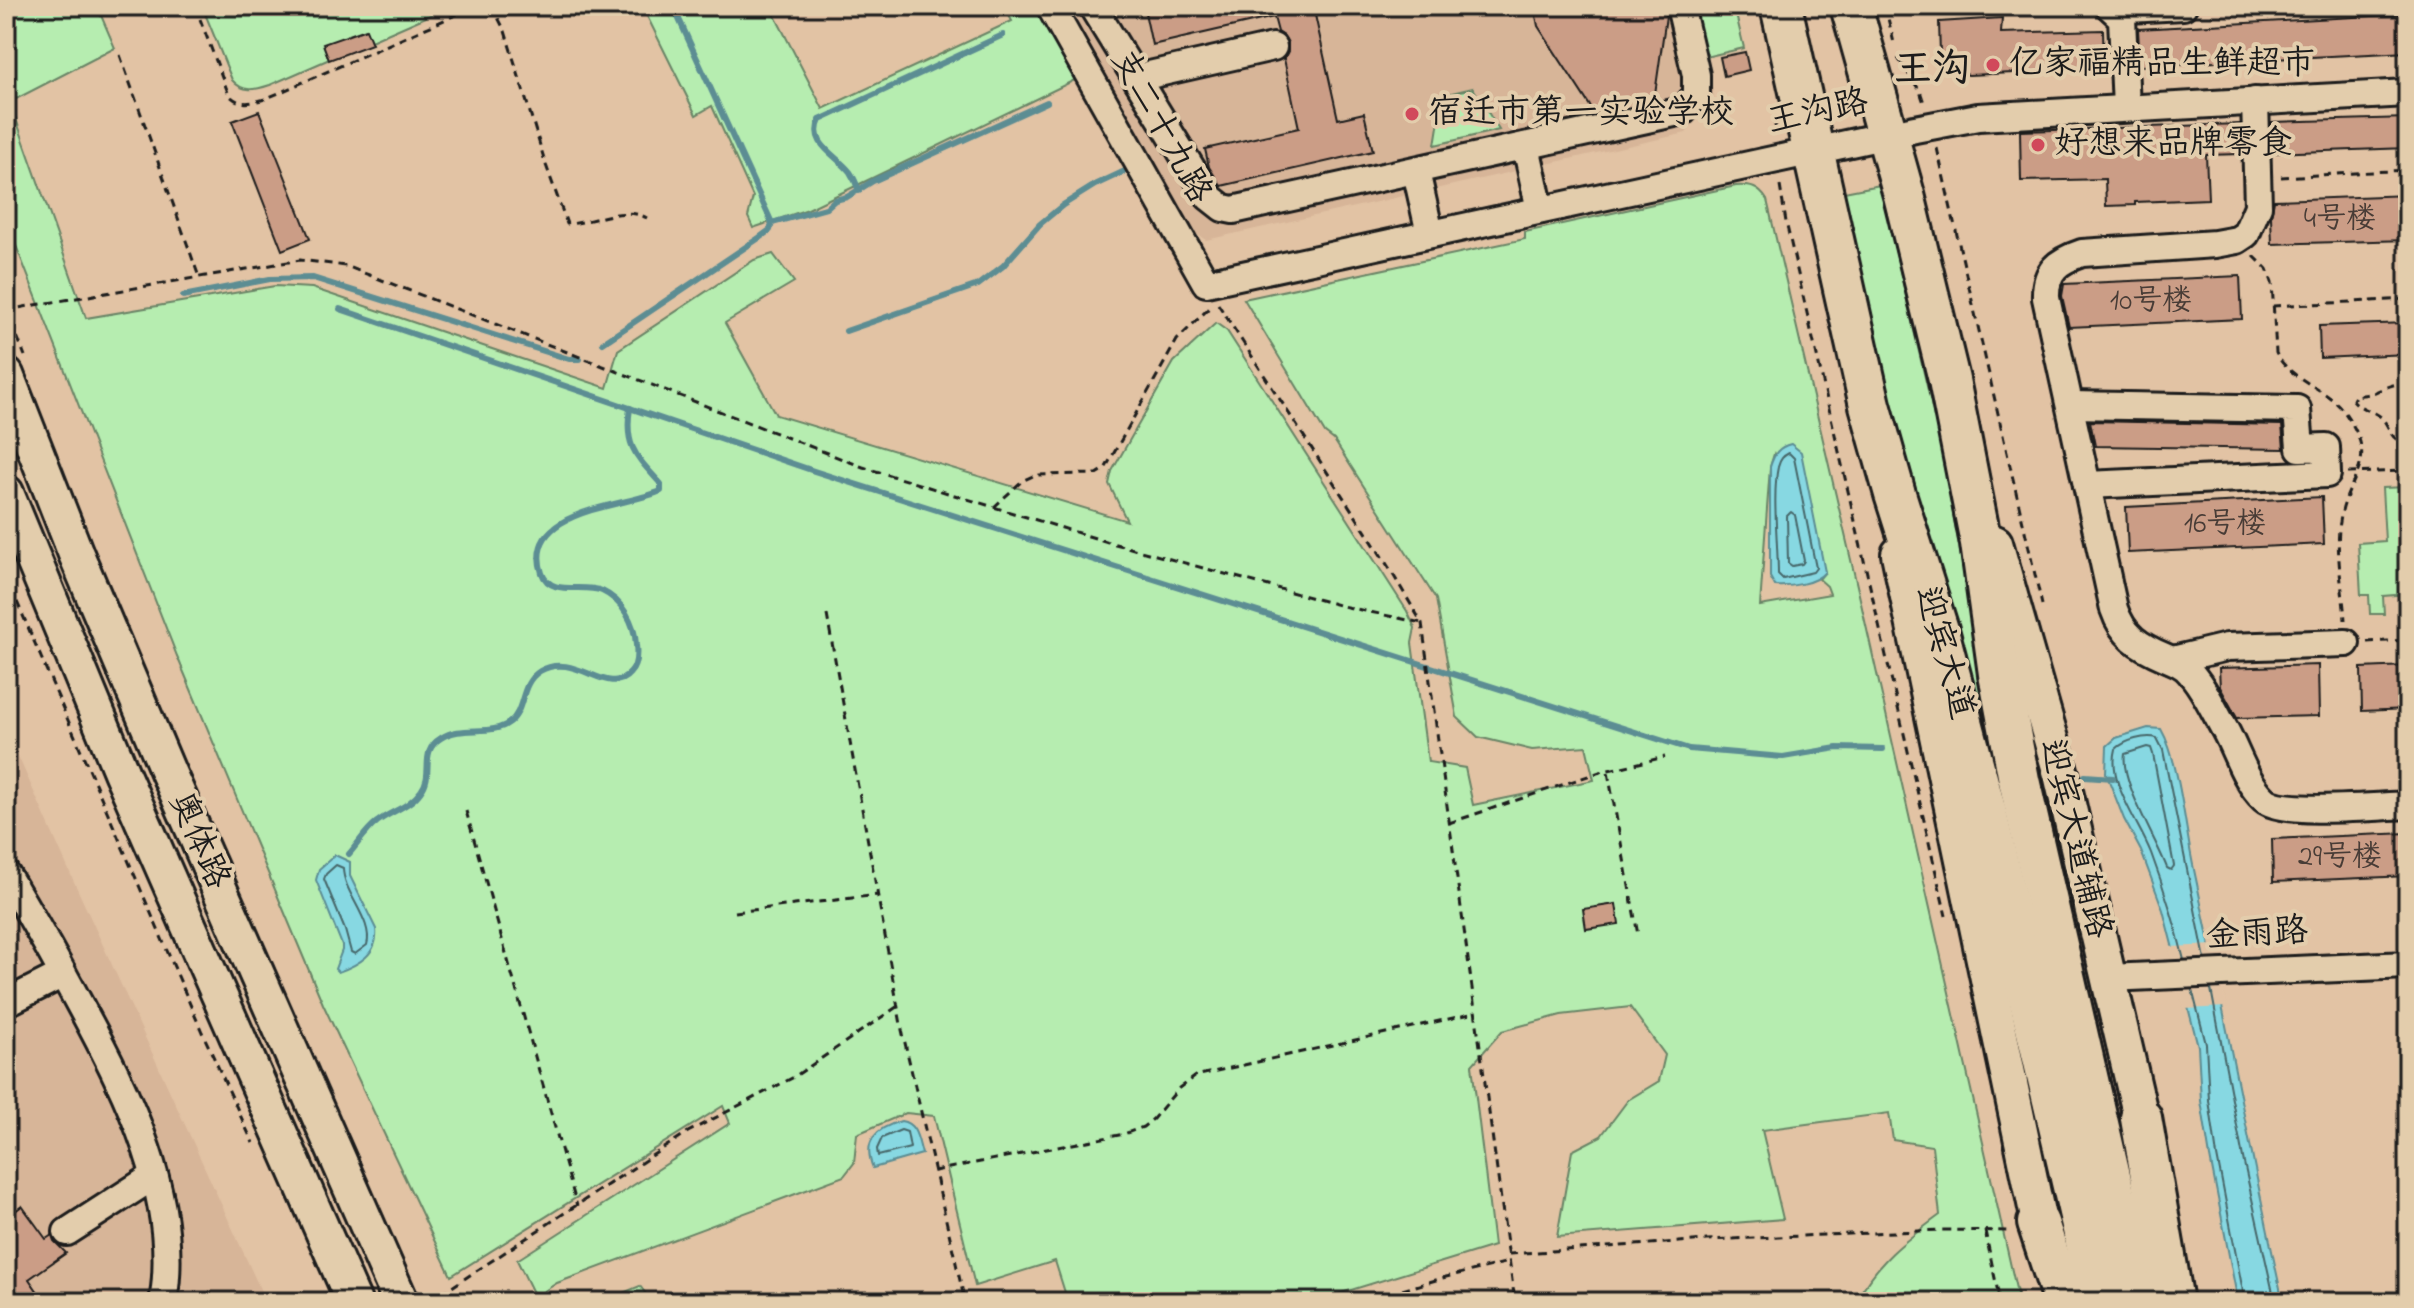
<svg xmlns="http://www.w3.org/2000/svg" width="2414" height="1308" font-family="'Indie Flower','LXGW WenKai TC',sans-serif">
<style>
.built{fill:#d7b598}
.green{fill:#b6edb0;stroke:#698466;stroke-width:2;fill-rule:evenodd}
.water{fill:#87d8e2;stroke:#5c8d93;stroke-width:2}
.pier{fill:#e2c3a4}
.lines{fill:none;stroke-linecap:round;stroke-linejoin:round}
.shore{stroke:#47676b;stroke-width:2}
.stream{stroke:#5c8d93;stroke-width:6}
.building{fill:#cb9d86;stroke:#1c1c1c;stroke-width:2}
.minor-casing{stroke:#1c1c1c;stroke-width:32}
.major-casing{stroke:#1c1c1c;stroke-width:40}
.highway-casing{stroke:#1c1c1c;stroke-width:46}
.path{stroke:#1c1c1c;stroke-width:3;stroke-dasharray:8 6;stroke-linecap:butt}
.minor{stroke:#e3cdac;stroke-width:26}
.major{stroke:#e3cdac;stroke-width:34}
.highway{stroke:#e3cdac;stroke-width:40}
.poi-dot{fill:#d1495b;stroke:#e3cdac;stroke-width:3}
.labels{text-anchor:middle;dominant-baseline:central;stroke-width:8;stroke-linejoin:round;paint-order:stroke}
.number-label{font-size:30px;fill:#483c36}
.poi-label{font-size:34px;fill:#1c1c1c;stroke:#e3cdac;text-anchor:start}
.street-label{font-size:34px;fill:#1c1c1c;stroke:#e3cdac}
.quarter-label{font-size:38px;font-weight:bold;fill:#1c1c1c;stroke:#e3cdac}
</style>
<rect width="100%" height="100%" fill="#e2c3a4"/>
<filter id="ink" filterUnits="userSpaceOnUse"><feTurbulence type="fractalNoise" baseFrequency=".0125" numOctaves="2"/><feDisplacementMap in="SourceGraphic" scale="16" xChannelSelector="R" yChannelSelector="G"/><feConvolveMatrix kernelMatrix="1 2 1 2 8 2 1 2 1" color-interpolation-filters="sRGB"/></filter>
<g filter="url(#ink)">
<g class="built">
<polygon points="1065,6 1693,6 1714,96 1686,133 1206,240 1186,227"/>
<polygon points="6,729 75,884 266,1302 6,1302"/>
</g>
<g class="green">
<path d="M6,6H97L115,48L10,102L86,318L275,286L312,288L607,388L618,350L754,260L773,254L794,282L725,323L776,415L1127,521L1109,484L1112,471L1174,362L1216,323L1227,331L1407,611L1415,628L1412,643L1428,762L1465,768L1473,805L1594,780L1586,746L1532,750L1478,737L1457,717L1436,599L1334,440L1325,433L1244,299L1525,239V232L1736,186C1750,185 1759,187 1767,200L1858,590L2019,1302H1855C1879,1260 1902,1243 1940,1215L1932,1146L1893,1140L1889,1113L1762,1130L1783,1219L1557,1237L1572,1151L1601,1136L1628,1100L1659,1081L1665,1055L1630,1007L1561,1015L1502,1031L1472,1065L1494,1246L1312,1302H1068L1055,1261L975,1286L934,1116L906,1113L857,1134L854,1163L844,1176L557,1283L535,1297L517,1260L730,1123L723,1106L451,1276L323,1004L177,656L6,220ZM1774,454L1825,572L1819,579L1827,586L1830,594L1760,606L1770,467Z"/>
<path d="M202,6H451L270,85C255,90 243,93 232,80Z"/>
<polygon points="642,6 770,6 823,109 1012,21 1004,6 1040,6 1081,77 808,209 753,228 748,217 753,197 712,106 696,115"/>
<polygon points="1693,6 1734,6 1744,48 1705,57"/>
<polygon points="1473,88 1499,130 1435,145 1443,95"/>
<polygon points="1880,185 1941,446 1995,748 2123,1302 1912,494 1839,193"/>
<polygon points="2408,487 2408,594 2383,596 2384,614 2370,614 2369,595 2361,595 2358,543 2385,541 2382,488"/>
<polygon points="640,1286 652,1302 601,1302"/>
</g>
<g class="water">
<path d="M1791,444L1801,452L1825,572C1815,584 1790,587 1775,586L1770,577V467C1774,454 1778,447 1791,444Z"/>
<path d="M2148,728L2161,729C2179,760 2185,827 2193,865C2224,1010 2251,1157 2283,1302H2238L2210,1157L2201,1101L2198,1046L2163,910L2141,851L2124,819L2106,773L2107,746L2116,738Z"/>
<path d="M335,855L350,862V876L376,929C379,954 358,965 338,972L335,969L342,950V945L316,880L319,869Z"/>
<path d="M901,1121C917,1123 918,1141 922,1154L873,1168C862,1141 876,1128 901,1121Z"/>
</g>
<polygon class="pier" points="2214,945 2227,1007 2184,1009 2169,947"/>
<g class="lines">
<g class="shore">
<path d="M1789,453L1794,458L1816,568L1813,572L1783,579L1778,574C1778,545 1772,494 1778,467C1780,459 1783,456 1789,453Z"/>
<polygon points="1791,512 1795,515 1804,561 1802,564 1792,566 1788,563 1787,516"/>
<path d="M2147,747L2151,748L2153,754L2174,866L2171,870L2167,868C2156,839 2120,781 2125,754Z"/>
<path d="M336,865L343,868C343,893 374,921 367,945L355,954L351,952L345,930L324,879L326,874Z"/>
<path d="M2184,960C2175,923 2164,888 2151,853C2139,822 2107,783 2116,749C2125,740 2145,735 2157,738L2163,750L2205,959"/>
<polyline points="2192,989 2206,1044 2209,1100 2217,1156 2245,1302"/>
<polyline points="2211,989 2244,1163 2275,1302"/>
<polygon points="901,1130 907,1132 910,1148 878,1156 877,1149 882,1138"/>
</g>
<g class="stream">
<path d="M859,191C857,185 854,178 850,172C837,155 808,144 820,120L1003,35"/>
<polyline points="772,223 826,208 835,200 847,197 873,181 1047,102"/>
<polyline points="183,296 270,279 313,278 569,359 579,359"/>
<polyline points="340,309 814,471 1689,749 1783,757 1837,748 1883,749"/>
<polyline points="846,331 978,285 1003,266 1040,224 1063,205 1095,185 1125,171"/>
<polyline points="603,343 759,238 770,230 772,223 673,6"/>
<polyline points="2085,776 2113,778"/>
<path d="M349,854C358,844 366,830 377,822C391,811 410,807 421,791C435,773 418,752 441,738C462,724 492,737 510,722C526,709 519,684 540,671C575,650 608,699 630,673C637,666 637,654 636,645C635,623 622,600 602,591C583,583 550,597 542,573C521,509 625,507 661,491V484C636,456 624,447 630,408"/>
</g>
</g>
<g class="building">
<polygon points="1155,6 1313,6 1338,119 1364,113 1373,151 1221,186 1209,167 1205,149 1299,128 1284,59 1288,51 1288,43 1284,36 1278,32 1274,17 1152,45 1144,8"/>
<polygon points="1534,6 1664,6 1666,16 1655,94 1592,109 1538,26"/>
<polygon points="2408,14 2408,52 2140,66 2138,29"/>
<polygon points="2002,18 2001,33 2103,30 2104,69 1968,75 1940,54 1939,22"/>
<polygon points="366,29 372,44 329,60 323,44"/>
<polygon points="1745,52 1749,70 1724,76 1720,57"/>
<polygon points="259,111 310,239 282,250 232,121"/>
<polygon points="2408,118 2408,148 2272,153 2272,122"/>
<polygon points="2240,124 2240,154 2206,155 2208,199 2135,202 2135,205 2106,206 2105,179 2021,181 2020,131"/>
<polygon points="2408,195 2408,240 2272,244 2271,216 2274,200"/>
<polygon points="2240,276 2242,319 2069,327 2062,296 2064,284"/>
<polygon points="2408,323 2408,354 2320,358 2319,326"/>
<polygon points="2090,421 2282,425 2284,449 2095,446"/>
<polygon points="2322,497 2324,544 2128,553 2126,507"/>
<polygon points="2318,665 2319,716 2237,718 2220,687 2219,668"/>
<polygon points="2408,666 2408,709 2362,711 2361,668"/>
<polygon points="2408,833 2408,876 2273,882 2272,839"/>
<polygon points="1616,904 1619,924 1586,929 1583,909"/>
<polygon points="6,1197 15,1211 22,1206 46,1239 52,1235 54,1241 66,1253 29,1279 45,1302 6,1302"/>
</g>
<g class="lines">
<g class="minor-casing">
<g id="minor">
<polyline points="1050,6 1206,283 1915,129 1978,117 2408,93"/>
<polyline points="1092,6 1209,197 1223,208 1233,210 1683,111 1696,95 1696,75 1680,6"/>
<polyline points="2109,6 2122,18 2126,108"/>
<polyline points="2114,6 2128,9 2183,6"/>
<polyline points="1136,78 1273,47"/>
<path d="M2255,101L2258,206L2246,234L2237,240L2215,244L2082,253C2058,261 2045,270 2046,298L2114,609C2123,636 2139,646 2165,657C2172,660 2180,663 2186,668C2203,685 2213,709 2225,730C2237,752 2245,781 2264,799C2281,816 2381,806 2408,805"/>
<polyline points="1526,146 1540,210"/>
<polyline points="1416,171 1430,234"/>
<polyline points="2070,405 2297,409 2300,448 2326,447 2327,474 2087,485"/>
<polyline points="2173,660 2227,647 2346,643"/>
<path d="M6,874C32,917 57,962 81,1007C128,1094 181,1200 163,1302"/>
<polyline points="2108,978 2408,965"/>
<polyline points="6,1003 63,974"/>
<polyline points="67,1232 154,1176"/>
</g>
</g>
<g class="major-casing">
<g id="major">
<polyline points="6,375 76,554 168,772 401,1302"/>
<polyline points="6,493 122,774 354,1302"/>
<polyline points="1995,543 2061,774 2147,1143"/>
<polyline points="1899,554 2044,1246"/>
</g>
</g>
<g class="highway-casing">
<g id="highway">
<polyline points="1781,6 1870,405 1895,494 1938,630 1986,813 2100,1302"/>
<polyline points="1851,6 1904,195 1949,380 1981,543 1999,674 2019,780 2139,1302"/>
<polyline points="2141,1118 2173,1302"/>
<polyline points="2038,1223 2064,1302"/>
</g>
</g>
<g class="path">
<path d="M195,6L229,95C240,106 251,103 265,99L476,6"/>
<path d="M492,6L505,31L546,165L567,224C593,223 623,205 647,218"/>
<polyline points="1885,6 1894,43"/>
<polyline points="120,55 199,277"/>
<polyline points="1898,58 1920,91 1925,106"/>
<polyline points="1775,123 1776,133"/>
<polyline points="1937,148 2042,605"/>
<polyline points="2281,177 2408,170"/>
<polyline points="1780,186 1786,222 1946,916"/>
<path d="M2254,256L2267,269L2272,282L2276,353C2290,381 2327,387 2345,413C2382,466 2347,472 2340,522C2335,551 2343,590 2345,620"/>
<polyline points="1218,304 1388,566 1422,623 1515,1302"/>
<polyline points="2273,306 2408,299"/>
<polyline points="6,310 300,260 346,266 863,467 1108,542 1342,606 1422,623"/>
<polyline points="7,311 25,356"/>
<path d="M2408,385C2395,382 2387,387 2375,392C2369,395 2361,395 2355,396L2353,400C2361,410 2372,410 2381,417C2391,427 2390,444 2408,441"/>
<polyline points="2348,473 2408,471"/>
<polyline points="994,507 1022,481 1035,475 1097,474 1105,469 1177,340 1211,306"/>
<polyline points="6,576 202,1032 253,1143"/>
<polyline points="827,615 902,1030 965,1302"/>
<polyline points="2367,642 2408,640"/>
<polyline points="1608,772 1638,935"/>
<polyline points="466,811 577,1206"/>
<polyline points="1449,823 1600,772 1665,757"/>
<polyline points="735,912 878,895"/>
<polyline points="934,1171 1124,1134 1143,1127 1153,1119 1179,1088 1195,1076 1475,1013"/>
<polyline points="1985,1231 2000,1302"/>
<polyline points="1509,1254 1707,1240 1942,1230 2012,1231"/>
<polyline points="429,1302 688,1132 794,1077 898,1006"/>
<polyline points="1362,1302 1446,1277 1509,1262"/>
</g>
<use href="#minor" class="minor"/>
<use href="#major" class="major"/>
<use href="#highway" class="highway"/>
</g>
</g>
<g class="poi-dot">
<circle cx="1993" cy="65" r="8"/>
<circle cx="1412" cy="114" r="8"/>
<circle cx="2038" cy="145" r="8"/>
</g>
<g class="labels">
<g class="number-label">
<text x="2340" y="220">4号楼</text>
<text x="2151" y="302">10号楼</text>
<text x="2225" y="525">16号楼</text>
<text x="2340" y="858">29号楼</text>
</g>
<g class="poi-label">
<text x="2009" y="65">亿家福精品生鲜超市</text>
<text x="1428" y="114">宿迁市第一实验学校</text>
<text x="2054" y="145">好想来品牌零食</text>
</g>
<g class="street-label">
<text transform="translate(1818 113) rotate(-12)">王沟路</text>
<text transform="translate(1160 127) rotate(61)">支二十九路</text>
<text transform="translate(1943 653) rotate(74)">迎宾大道</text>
<text transform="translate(2074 839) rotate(76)">迎宾大道辅路</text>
<text transform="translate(198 841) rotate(66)">奥体路</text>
<text transform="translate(2257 935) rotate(-3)">金雨路</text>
</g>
<g class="quarter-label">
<text x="1932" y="71">王沟</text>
</g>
</g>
<rect width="2414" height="1308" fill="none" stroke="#e3cdac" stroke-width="32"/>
<rect x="16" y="16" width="2382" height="1276" fill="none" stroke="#1c1c1c" stroke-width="3" filter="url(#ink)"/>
</svg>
